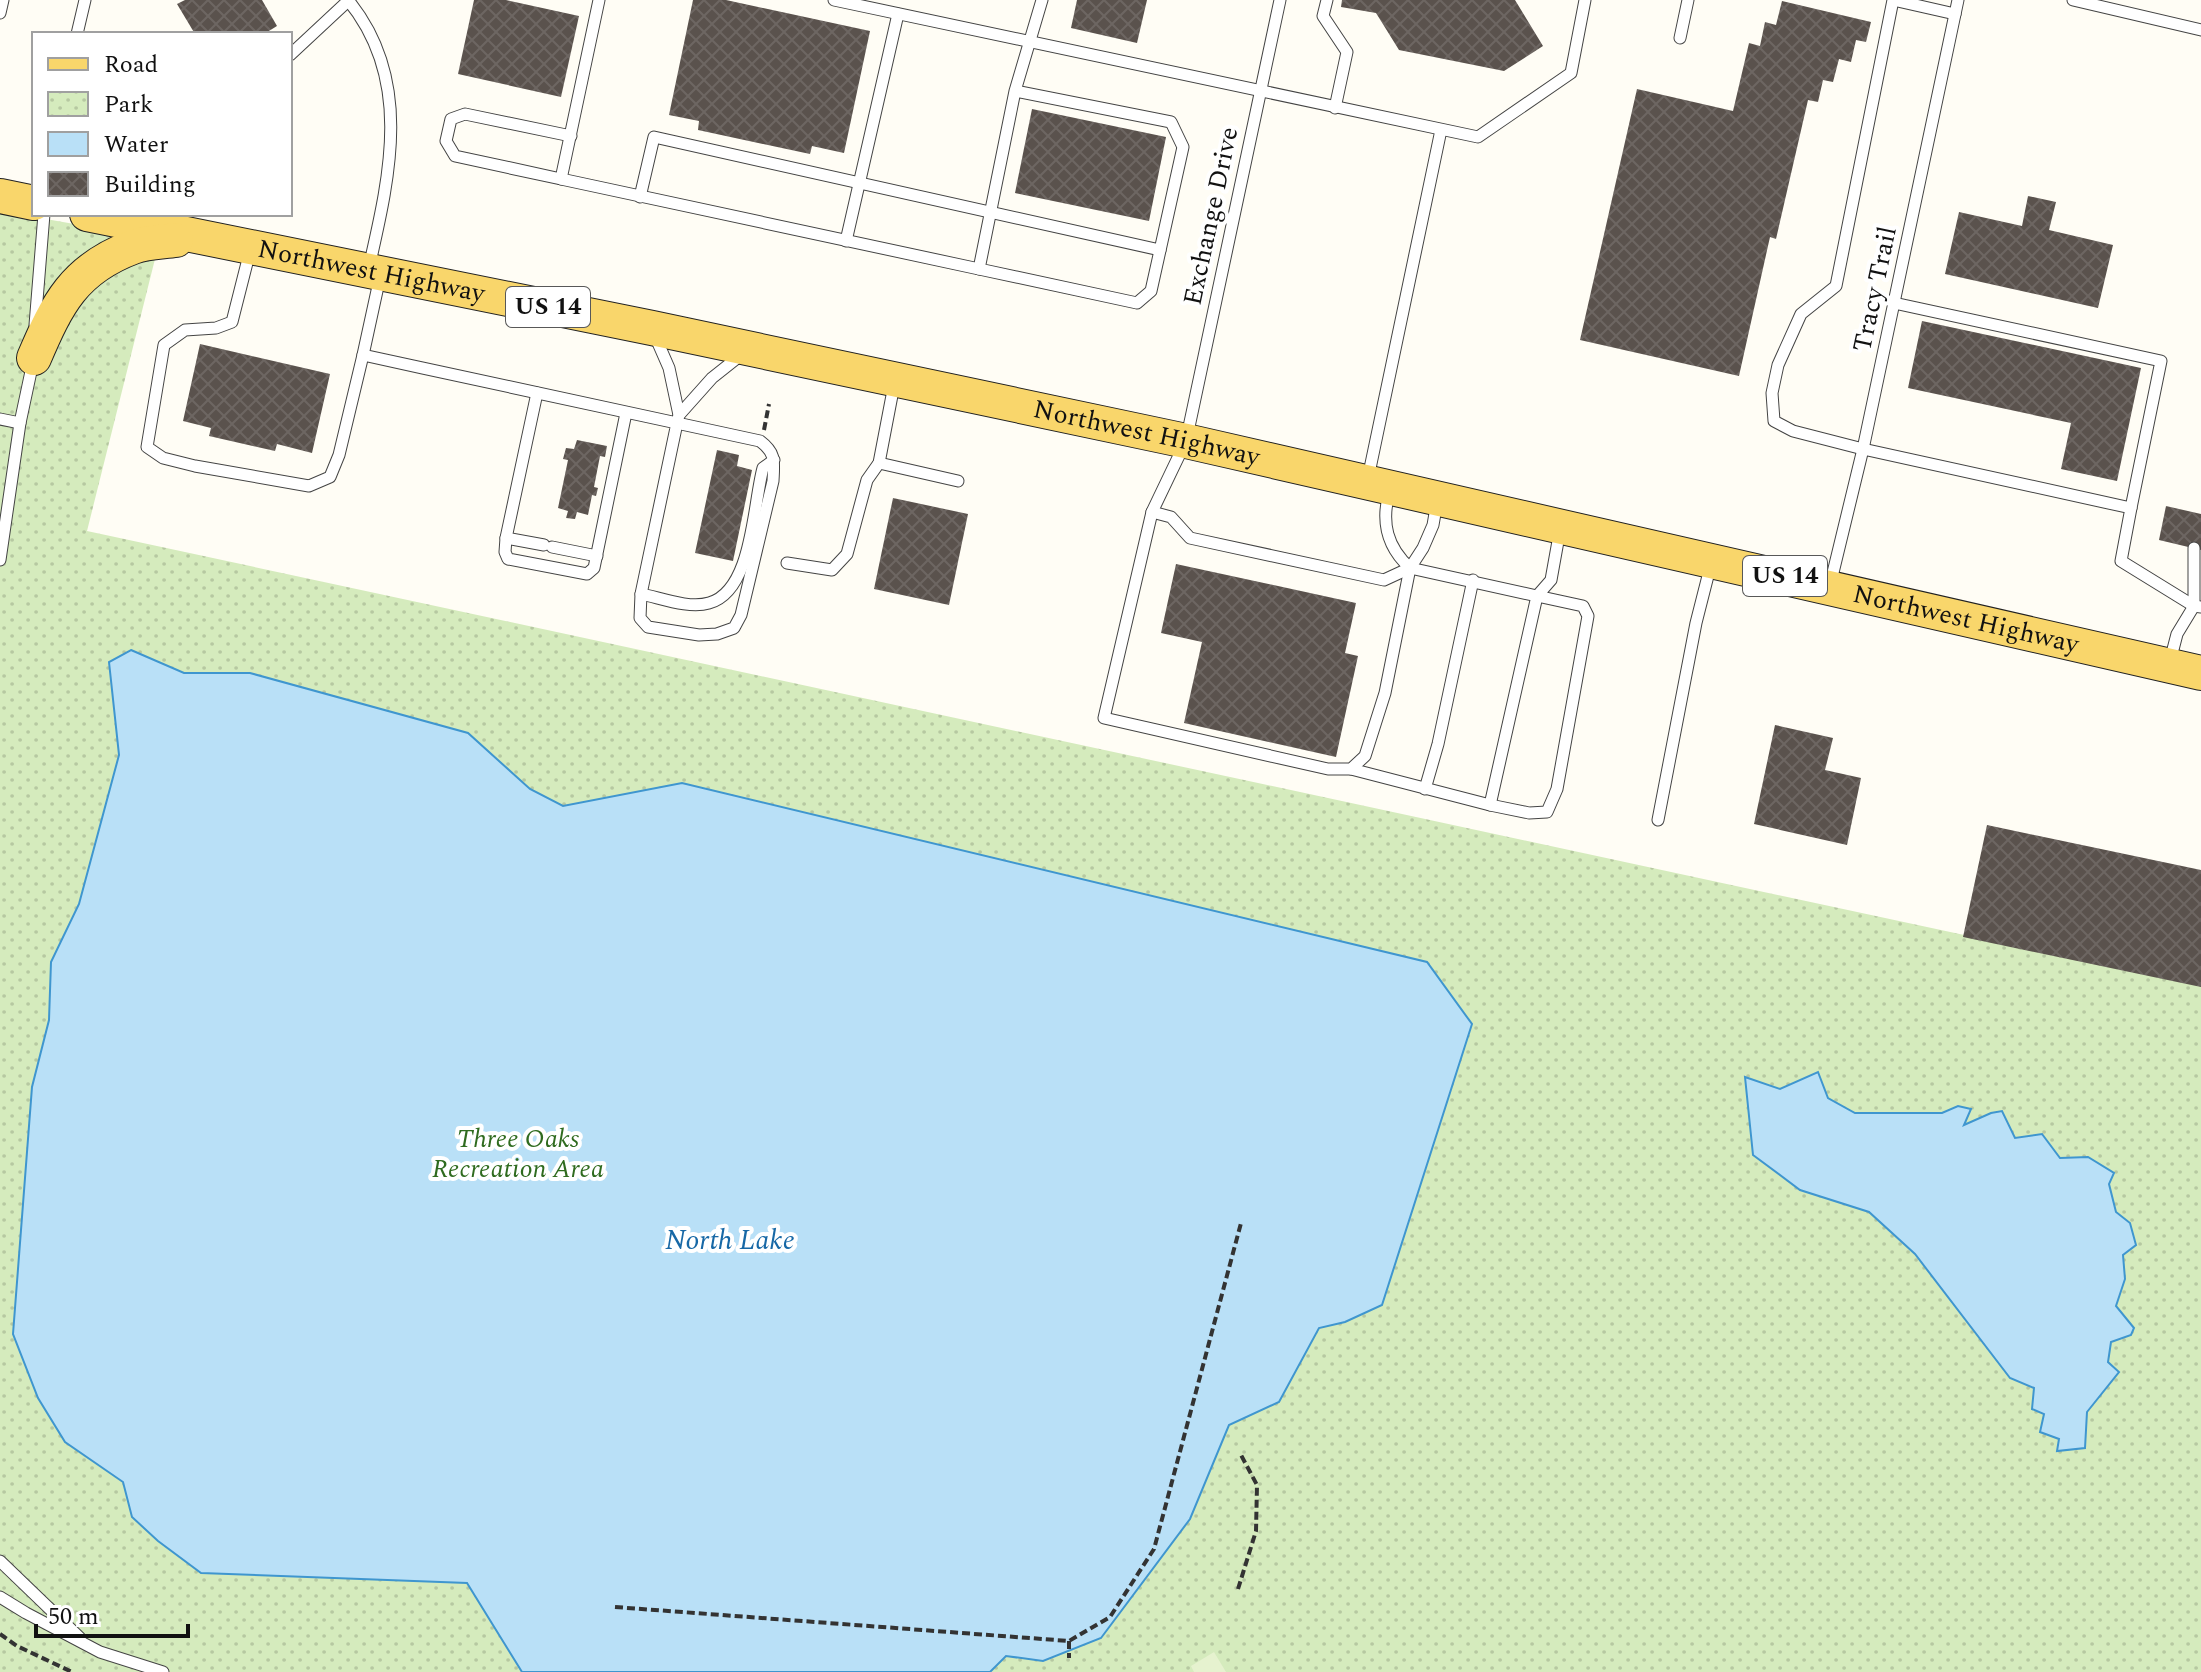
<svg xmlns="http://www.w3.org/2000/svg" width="2201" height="1672" font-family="Spectral,serif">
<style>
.park{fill:url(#park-dots)}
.pitch{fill:#e6f2cf}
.water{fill:#b9e0f7;stroke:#3f96cf;stroke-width:2}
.building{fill:url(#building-cross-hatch)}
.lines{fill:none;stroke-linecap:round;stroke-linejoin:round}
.service-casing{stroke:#444;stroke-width:13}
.primary-casing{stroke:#222;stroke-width:36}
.path{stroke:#333;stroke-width:4;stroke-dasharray:8 4;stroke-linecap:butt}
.service{stroke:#fff;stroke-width:11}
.primary{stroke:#f9d66b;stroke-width:34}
.labels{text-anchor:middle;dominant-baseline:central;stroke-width:8;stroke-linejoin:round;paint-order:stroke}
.shield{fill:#fff;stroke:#585858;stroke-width:2}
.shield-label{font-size:24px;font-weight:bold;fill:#111}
.street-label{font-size:26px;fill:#111;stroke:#fff}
.park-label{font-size:26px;font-style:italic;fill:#2f6b1f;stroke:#fff}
.water-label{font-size:28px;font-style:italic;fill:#1768a6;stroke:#fff}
</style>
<defs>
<pattern id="park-dots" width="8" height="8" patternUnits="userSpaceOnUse" patternTransform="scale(2)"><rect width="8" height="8" fill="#d5ebbd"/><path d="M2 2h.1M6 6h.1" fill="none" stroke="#b6c8a1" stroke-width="1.8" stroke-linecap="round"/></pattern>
<pattern id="building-cross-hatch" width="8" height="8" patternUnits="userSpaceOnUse" patternTransform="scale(2)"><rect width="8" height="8" fill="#5a524d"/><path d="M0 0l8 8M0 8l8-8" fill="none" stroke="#6d6662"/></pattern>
</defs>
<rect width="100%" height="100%" fill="#fffdf5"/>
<polygon class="park" points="0,211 160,239 87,531 2201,986 2201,1672 0,1672"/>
<polygon class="pitch" points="1214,1652 1226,1672 1194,1672 1191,1666"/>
<g class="water">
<polygon points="131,650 184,673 250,673 468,733 530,789 563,806 682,783 1427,962 1472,1024 1382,1305 1345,1322 1319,1328 1279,1402 1229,1425 1190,1519 1101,1638 1043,1661 1006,1656 990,1672 522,1672 467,1583 201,1573 158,1541 132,1517 123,1482 65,1442 38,1398 13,1334 32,1087 49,1020 51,962 79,904 119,755 109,662"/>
<polygon points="1818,1072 1828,1098 1855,1113 1942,1113 1958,1106 1971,1109 1964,1125 1991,1113 2002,1111 2015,1138 2042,1134 2060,1158 2088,1157 2114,1173 2109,1184 2116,1212 2130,1223 2136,1245 2123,1255 2125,1279 2116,1306 2134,1328 2131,1335 2111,1342 2108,1362 2119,1372 2087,1412 2085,1448 2057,1451 2059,1439 2040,1432 2044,1414 2032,1409 2034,1388 2010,1378 1915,1254 1869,1212 1800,1190 1753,1155 1745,1077 1780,1089"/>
</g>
<g class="building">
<polygon points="185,0 262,0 277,26 264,34 195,34 177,4"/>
<polygon points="474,0 506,0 579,16 561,97 458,74"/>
<polygon points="693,0 726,0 870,31 844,153 812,146 810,154 698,130 699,121 669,115"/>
<polygon points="1077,0 1147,0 1137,43 1071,28"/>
<polygon points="1342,0 1515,0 1543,46 1504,71 1399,50 1376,13 1341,7"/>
<polygon points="1782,1 1871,22 1866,42 1856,40 1851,62 1839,59 1833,82 1823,80 1818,102 1808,100 1776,239 1770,237 1739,376 1580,340 1637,89 1733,111 1749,43 1760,46 1765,22 1776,25"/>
<polygon points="1032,109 1166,137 1149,221 1015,193"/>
<polygon points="2028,196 2056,202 2049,230 2113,245 2098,308 1945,274 1959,212 2022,226"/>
<polygon points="1922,321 2141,368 2117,481 2061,469 2071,423 1908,388"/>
<polygon points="200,344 330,374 312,453 277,444 275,451 209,436 211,428 183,421"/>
<polygon points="577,440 607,446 605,457 600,456 594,487 598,488 596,496 592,495 588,515 577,512 575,519 566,518 568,511 558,508 568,460 563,459 566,448 574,449"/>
<polygon points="717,450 739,455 737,466 752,470 733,561 695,553"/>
<polygon points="893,498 968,514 949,605 874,589"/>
<polygon points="2166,506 2201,514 2201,550 2159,540"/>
<polygon points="1176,564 1356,603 1345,653 1358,656 1336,757 1184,723 1202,642 1161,633"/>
<polygon points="1775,725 1833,738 1825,770 1861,778 1847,845 1754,824"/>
<polygon points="1987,825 2201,870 2201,987 1963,937"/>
</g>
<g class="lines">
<g class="service-casing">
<g id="service">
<path d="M348,0C413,79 390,175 369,267"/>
<polyline points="599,0 561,179 979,269"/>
<polyline points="834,0 1478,137 1571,73 1585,0"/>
<polyline points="1280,0 1186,441 1152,512 1104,718 1328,769 1351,769 1365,756 1385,693 1410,568 1423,548 1433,525 1437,502"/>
<polyline points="1327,0 1323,16 1347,52 1335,108"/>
<polyline points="2073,0 2201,30"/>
<polyline points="0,13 3,0"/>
<polyline points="1955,14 1893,0 1836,286 1801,314 1778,365 1772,393 1774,421 1793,431 1863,449 2131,508 2121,561 2194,606 2201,607"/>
<polyline points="77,34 85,0"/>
<polyline points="1680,38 1688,0"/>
<polyline points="290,55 349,0"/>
<polyline points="1015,91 1171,122 1183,147 1151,291 1137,303 979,269 1015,91 1042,0"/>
<polyline points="561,179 455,156 446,141 451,119 465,114 571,136"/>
<polyline points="640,197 654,137 1160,250"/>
<polyline points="846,241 898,14"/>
<polyline points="250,251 232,322 216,328 185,330 164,345 147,447 163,458 195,466 309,486 330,477 339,455 363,355"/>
<path d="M380,277L363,355C495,384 627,412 760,441C776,453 774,461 773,481L741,615L734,628L717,634L699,635L648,627L640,618L641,594L677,423L679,415L669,368L655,336"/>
<polyline points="1894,303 2161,361 2131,508"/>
<polyline points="35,325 44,214"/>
<polyline points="537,393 506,538 505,552 508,559 587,574 594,568 626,413"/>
<polyline points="679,415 712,378 741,355"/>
<polyline points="0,419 20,423"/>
<polyline points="879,463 958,481"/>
<polyline points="1368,478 1441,130"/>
<path d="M1389,493C1381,523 1387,547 1410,568L1537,596L1490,805"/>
<polyline points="1152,512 1171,517 1190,538 1384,580 1410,568"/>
<polyline points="506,538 544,545"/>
<polyline points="552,547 597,556"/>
<polyline points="0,560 20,423 33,362"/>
<polyline points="787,563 832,570 847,554 867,480 879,463 894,385"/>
<polyline points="1830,585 1863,449 1958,0"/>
<path d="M641,594C661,598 689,609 709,603C753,591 753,504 763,468L774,460"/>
<polyline points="2170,661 2177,634 2194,606 2194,548"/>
<polyline points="1351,769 1490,805 1529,813 1547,812 1557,789 1588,616 1583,606 1537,596 1551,580 1560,530"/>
<polyline points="1425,789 1438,744 1473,580"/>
<polyline points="1658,820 1696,623 1711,564"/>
<polyline points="0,1561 80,1638"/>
<polyline points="0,1597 26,1613 100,1652 163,1672"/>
</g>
</g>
<g class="primary-casing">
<g id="primary">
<polyline points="0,196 34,203"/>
<path id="s1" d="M87,214L652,328L1186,441L2201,673"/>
<path d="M34,358C57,304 74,269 133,247C146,242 162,242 176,240"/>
</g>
</g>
<g class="path">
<polyline points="764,430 769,404"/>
<polyline points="1238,1589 1256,1531 1257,1485 1241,1455"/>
<polyline points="615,1607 1069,1641 1110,1617 1154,1549 1241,1223"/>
<polyline points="0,1634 17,1646 72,1672"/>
<polyline points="1069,1641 1069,1658"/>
</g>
<use href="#service" class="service"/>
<use href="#primary" class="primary"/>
</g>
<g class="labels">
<g class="shield">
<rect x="506" y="287" width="84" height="40" rx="6"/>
<rect x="1743" y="556" width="84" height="40" rx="6"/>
</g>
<g class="shield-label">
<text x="548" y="307">US 14</text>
<text x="1785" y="576">US 14</text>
</g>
<g class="street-label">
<text transform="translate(1211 216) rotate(-78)">Exchange Drive</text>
<text stroke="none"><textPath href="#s1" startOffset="290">Northwest Highway</textPath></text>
<text transform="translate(1875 289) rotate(-78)">Tracy Trail</text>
<text stroke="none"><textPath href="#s1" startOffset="1082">Northwest Highway</textPath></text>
<text stroke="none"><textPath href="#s1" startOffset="1922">Northwest Highway</textPath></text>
</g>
<g class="park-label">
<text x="518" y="1139">Three Oaks<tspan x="518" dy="30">Recreation Area</tspan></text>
</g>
<g class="water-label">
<text x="730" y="1240">North Lake</text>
</g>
</g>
<rect x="32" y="32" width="260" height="184" fill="#ffffff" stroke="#a0a0a0" stroke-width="2"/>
<rect x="48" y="58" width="40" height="12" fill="#f9d66b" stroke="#a0a0a0" stroke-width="2"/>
<text x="104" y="72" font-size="24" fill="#111111">Road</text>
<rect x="48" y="92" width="40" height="24" fill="url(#park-dots)" stroke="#a0a0a0" stroke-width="2"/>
<text x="104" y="112" font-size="24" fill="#111111">Park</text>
<rect x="48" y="132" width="40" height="24" fill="#b9e0f7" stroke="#a0a0a0" stroke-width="2"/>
<text x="104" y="152" font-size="24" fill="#111111">Water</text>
<rect x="48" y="172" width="40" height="24" fill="url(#building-cross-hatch)" stroke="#a0a0a0" stroke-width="2"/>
<text x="104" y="192" font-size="24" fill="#111111">Building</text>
<path d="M36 1624v12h152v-12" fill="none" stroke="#111111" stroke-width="4"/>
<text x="48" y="1624" font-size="24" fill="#111111" stroke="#ffffff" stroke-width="6" paint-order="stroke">50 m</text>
</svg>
